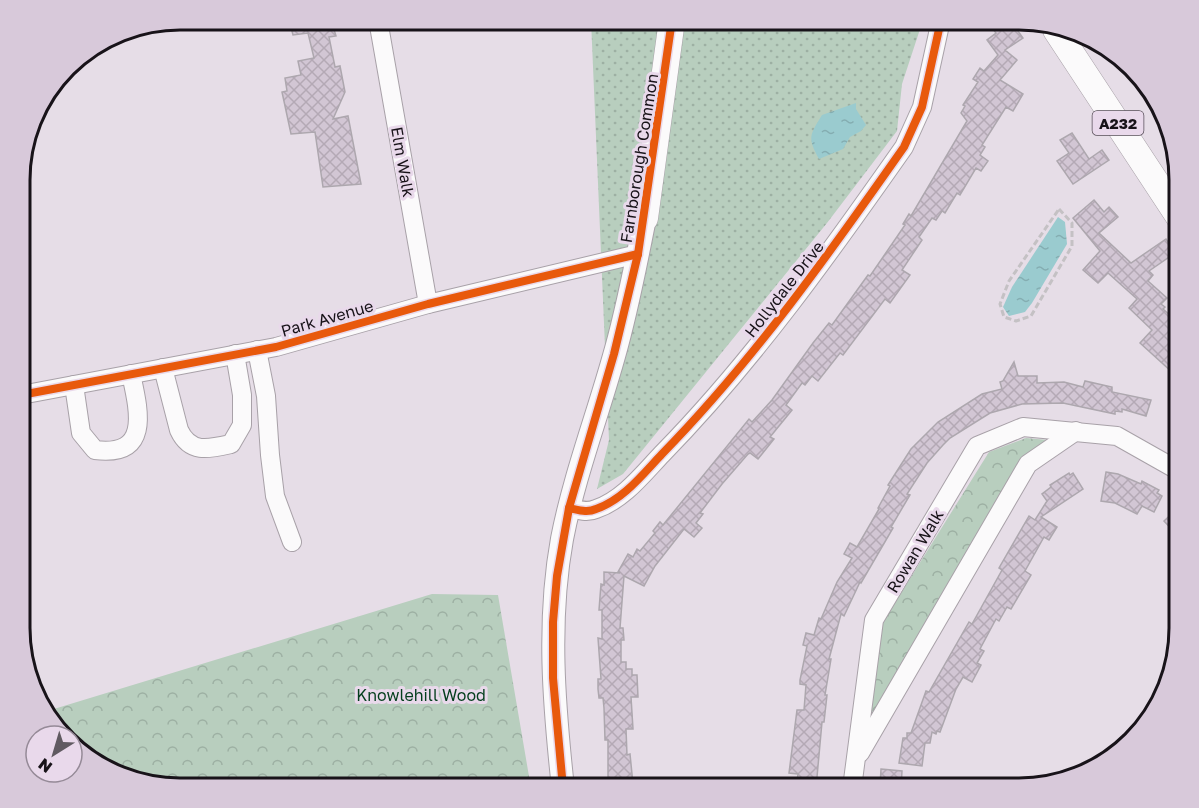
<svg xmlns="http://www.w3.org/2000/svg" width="1199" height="808" font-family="'Golos Text',sans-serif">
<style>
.green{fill:url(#green-dots)}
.forest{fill:url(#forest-crowns)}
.water{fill:url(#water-ripples)}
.building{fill:url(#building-cross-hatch);stroke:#ada7ae;stroke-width:1.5}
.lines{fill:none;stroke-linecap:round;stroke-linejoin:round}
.minor-casing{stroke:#a8a1a8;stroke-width:20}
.major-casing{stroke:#a8a1a8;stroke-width:24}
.highway-casing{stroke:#a8a1a8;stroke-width:27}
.path{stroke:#c4c1c4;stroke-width:3;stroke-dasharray:6 3;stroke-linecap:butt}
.minor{stroke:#fbfafb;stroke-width:18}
.major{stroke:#fbfafb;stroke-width:22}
.highway{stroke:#fbfafb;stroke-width:26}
.cycleway-casing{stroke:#e9d9eb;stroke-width:11}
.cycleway{stroke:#e8590c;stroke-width:8}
.labels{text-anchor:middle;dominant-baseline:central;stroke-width:6;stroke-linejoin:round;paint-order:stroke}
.shield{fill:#e9d9eb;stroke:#574e58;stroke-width:1.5}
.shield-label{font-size:15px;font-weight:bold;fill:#181319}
.street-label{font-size:16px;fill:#181319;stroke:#e9d9eb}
.park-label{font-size:16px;fill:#033e1c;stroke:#e9d9eb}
.rim{fill:none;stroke:#181319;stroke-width:3}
</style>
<defs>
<pattern id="green-dots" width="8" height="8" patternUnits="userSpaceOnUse" patternTransform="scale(1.5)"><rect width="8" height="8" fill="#b8cebe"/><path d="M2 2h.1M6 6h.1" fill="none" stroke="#9db0a3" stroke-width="1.8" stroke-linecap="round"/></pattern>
<pattern id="forest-crowns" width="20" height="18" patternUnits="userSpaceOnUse" patternTransform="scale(1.5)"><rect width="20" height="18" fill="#b8cebe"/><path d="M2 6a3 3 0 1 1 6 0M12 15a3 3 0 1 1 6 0" fill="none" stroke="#9db0a3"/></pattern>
<pattern id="water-ripples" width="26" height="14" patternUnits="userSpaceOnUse" patternTransform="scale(1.5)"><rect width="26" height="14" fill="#9acbcf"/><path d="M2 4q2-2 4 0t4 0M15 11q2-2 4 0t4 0" fill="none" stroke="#84adb1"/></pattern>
<pattern id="building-cross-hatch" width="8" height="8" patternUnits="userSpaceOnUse" patternTransform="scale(1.5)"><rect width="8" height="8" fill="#d2c6d4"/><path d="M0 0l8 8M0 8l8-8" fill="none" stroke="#b4a9b5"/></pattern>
</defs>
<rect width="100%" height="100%" fill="#e6dde7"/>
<polygon class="green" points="591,20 923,20 902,84 897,131 827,223 623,474 597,489 609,440"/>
<g class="forest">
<polygon points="1026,438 1048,440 1020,460 870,718 881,625 989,452"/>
<polygon points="432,594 498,595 531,788 169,788 82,756 72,744 72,736 65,736 44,712"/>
</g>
<g class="water">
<path d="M856,103V109L866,125L861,131L850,137L843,149L819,159C807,137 810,135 822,115Z"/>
<polygon points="1058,217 1065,222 1067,244 1032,303 1025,312 1009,316 1003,307 1012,287"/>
</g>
<g class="building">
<polygon points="289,20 331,20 336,36 329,37 335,67 340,66 345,92 333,119 348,116 361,184 323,187 315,132 291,134 282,92 287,91 285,78 301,75 298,61 314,58 308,33 293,35"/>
<polygon points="996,20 1010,20 1023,38 1005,50 1017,60 1000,80 1023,94 1013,111 1006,107 982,145 985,147 980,155 988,161 981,171 976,168 960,195 957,193 945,213 942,211 936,220 932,218 919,237 922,240 902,270 910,275 890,303 885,299 843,355 840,353 818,381 812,376 805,385 802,383 786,405 792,410 770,437 774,439 758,459 750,453 748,454 722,484 700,513 703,514 696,523 702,528 694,537 684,529 655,566 644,586 624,576 620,628 623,628 624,640 621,640 621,662 626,662 626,669 632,669 632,675 637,675 638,697 631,697 633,729 626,729 627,755 630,754 633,784 611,786 610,780 608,780 608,740 605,740 604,708 603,698 599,698 598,689 598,679 601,679 598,638 602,639 602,610 599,610 601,584 604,585 604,572 620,573 618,572 628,554 633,557 637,549 640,551 655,533 653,531 660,522 663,525 749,419 752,422 772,400 813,343 829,323 832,325 868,275 870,276 905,225 903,224 909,214 911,216 967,121 961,113 965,106 963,105 978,82 973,79 980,68 984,71 998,55 987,40 996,33 993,29 999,24"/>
<polygon points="1072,133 1089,159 1102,150 1109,160 1073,184 1057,161 1069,153 1060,140"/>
<polygon points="1094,200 1104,212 1109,207 1118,217 1099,233 1131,263 1166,239 1175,253 1149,271 1153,275 1148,281 1167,298 1161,304 1165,307 1163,309 1179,323 1179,367 1173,373 1140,343 1152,330 1129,308 1137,299 1108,273 1098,283 1083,270 1100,251 1073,218"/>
<polygon points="1014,362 1018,376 1037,376 1037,383 1064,382 1083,387 1085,381 1112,387 1112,392 1151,400 1146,416 1122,409 1122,412 1115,411 1115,414 1063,403 1022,404 990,413 950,438 943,445 927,463 907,494 910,495 891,527 893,528 861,583 860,582 844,616 841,614 829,659 831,659 825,695 827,695 824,722 822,722 816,788 796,788 798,774 789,773 797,710 804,710 806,685 800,684 800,680 807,646 803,645 806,633 814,635 819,618 821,619 837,582 852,558 844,554 850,543 857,547 879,509 878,508 890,486 888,485 911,449 938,422 982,394 1002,389 1000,382 1003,381"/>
<polygon points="1106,472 1118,474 1141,484 1142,481 1159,490 1157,493 1162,496 1154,512 1142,506 1137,514 1115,503 1101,501"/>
<polygon points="1069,473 1070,475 1073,473 1083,489 1041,517 1057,527 1049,540 1044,537 1025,571 1031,575 1011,609 1007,607 999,621 996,619 980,649 984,651 977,663 981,665 972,682 963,677 956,689 940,732 937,731 936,734 932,732 930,743 925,743 922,766 899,763 903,738 907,738 907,733 911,733 926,691 929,692 969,622 972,624 1002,570 999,568 1029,516 1035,520 1047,501 1042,494 1051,487 1050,485"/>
<polygon points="1179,507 1179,537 1164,521"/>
<polygon points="881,769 902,771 901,788 887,788 887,786 880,786"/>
</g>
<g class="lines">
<g class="minor-casing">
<g id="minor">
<polyline points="378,20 428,304"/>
<polyline points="257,350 266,396 270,455 275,496 292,542"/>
<path d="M163,368L179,430C190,454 209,449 231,444L242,425V395L235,354"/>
<path d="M74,385L81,433L95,450C151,457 139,411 131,374"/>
<polyline points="21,395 276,347 428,304 638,254"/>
<path d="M569,508C579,510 587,513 596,509C623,500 643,474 662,454C753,361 829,254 904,147L922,107L941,20"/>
<polyline points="860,753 1028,464 1076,431"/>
<polyline points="852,788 874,620 977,446 1023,427 1117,436 1179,471"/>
</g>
</g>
<g class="major-casing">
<path id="major" d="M563,788C554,705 547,622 562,539C574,477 597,417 614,356C627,311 636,264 645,218"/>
</g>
<g class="highway-casing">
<g id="highway">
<polyline points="1056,30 1179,217"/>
<polyline points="645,218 672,20"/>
</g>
</g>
<polygon class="path" points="1059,209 1072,223 1072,246 1031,316 1016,321 1004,317 1000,304 1009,281"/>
<use href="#minor" class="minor"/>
<use href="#major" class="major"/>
<use href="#highway" class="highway"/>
<g class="cycleway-casing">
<g id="cycleway">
<polyline points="21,395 276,347 428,304 638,254"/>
<path d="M569,508C579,510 587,513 596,509C623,500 643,474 662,454C753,361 829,254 904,147L922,107L941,20"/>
<polyline points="563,788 553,678 553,622 557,576 569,508 614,354 638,254 672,20"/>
</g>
</g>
<use href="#cycleway" class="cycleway"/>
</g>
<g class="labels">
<rect class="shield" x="1092.5" y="111" width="51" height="24" rx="4.5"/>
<g class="shield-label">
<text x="1118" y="123">A232</text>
</g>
<g class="street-label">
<text transform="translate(639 158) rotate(-81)">Farnborough Common</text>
<text transform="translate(403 162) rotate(80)">Elm Walk</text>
<text transform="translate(784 289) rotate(-52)">Hollydale Drive</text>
<text transform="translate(327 318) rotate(-16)">Park Avenue</text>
<text transform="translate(915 551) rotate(-59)">Rowan Walk</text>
</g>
<g class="park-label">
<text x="421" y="695">Knowlehill Wood</text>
</g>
</g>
<path d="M0 0H1199V808H0ZM180 30H1019A150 150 0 0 1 1169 180V628A150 150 0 0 1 1019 778H180A150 150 0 0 1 30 628V180A150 150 0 0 1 180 30Z" fill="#d8c9da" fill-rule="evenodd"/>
<path class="rim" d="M180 30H1019A150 150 0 0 1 1169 180V628A150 150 0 0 1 1019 778H180A150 150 0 0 1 30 628V180A150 150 0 0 1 180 30Z"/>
<g transform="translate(54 754) rotate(217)"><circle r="28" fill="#e9d9eb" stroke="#958a97" stroke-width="1.5"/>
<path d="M0-4.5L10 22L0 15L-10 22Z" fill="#605a61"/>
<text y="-9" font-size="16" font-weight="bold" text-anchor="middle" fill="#181319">N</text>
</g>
</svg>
